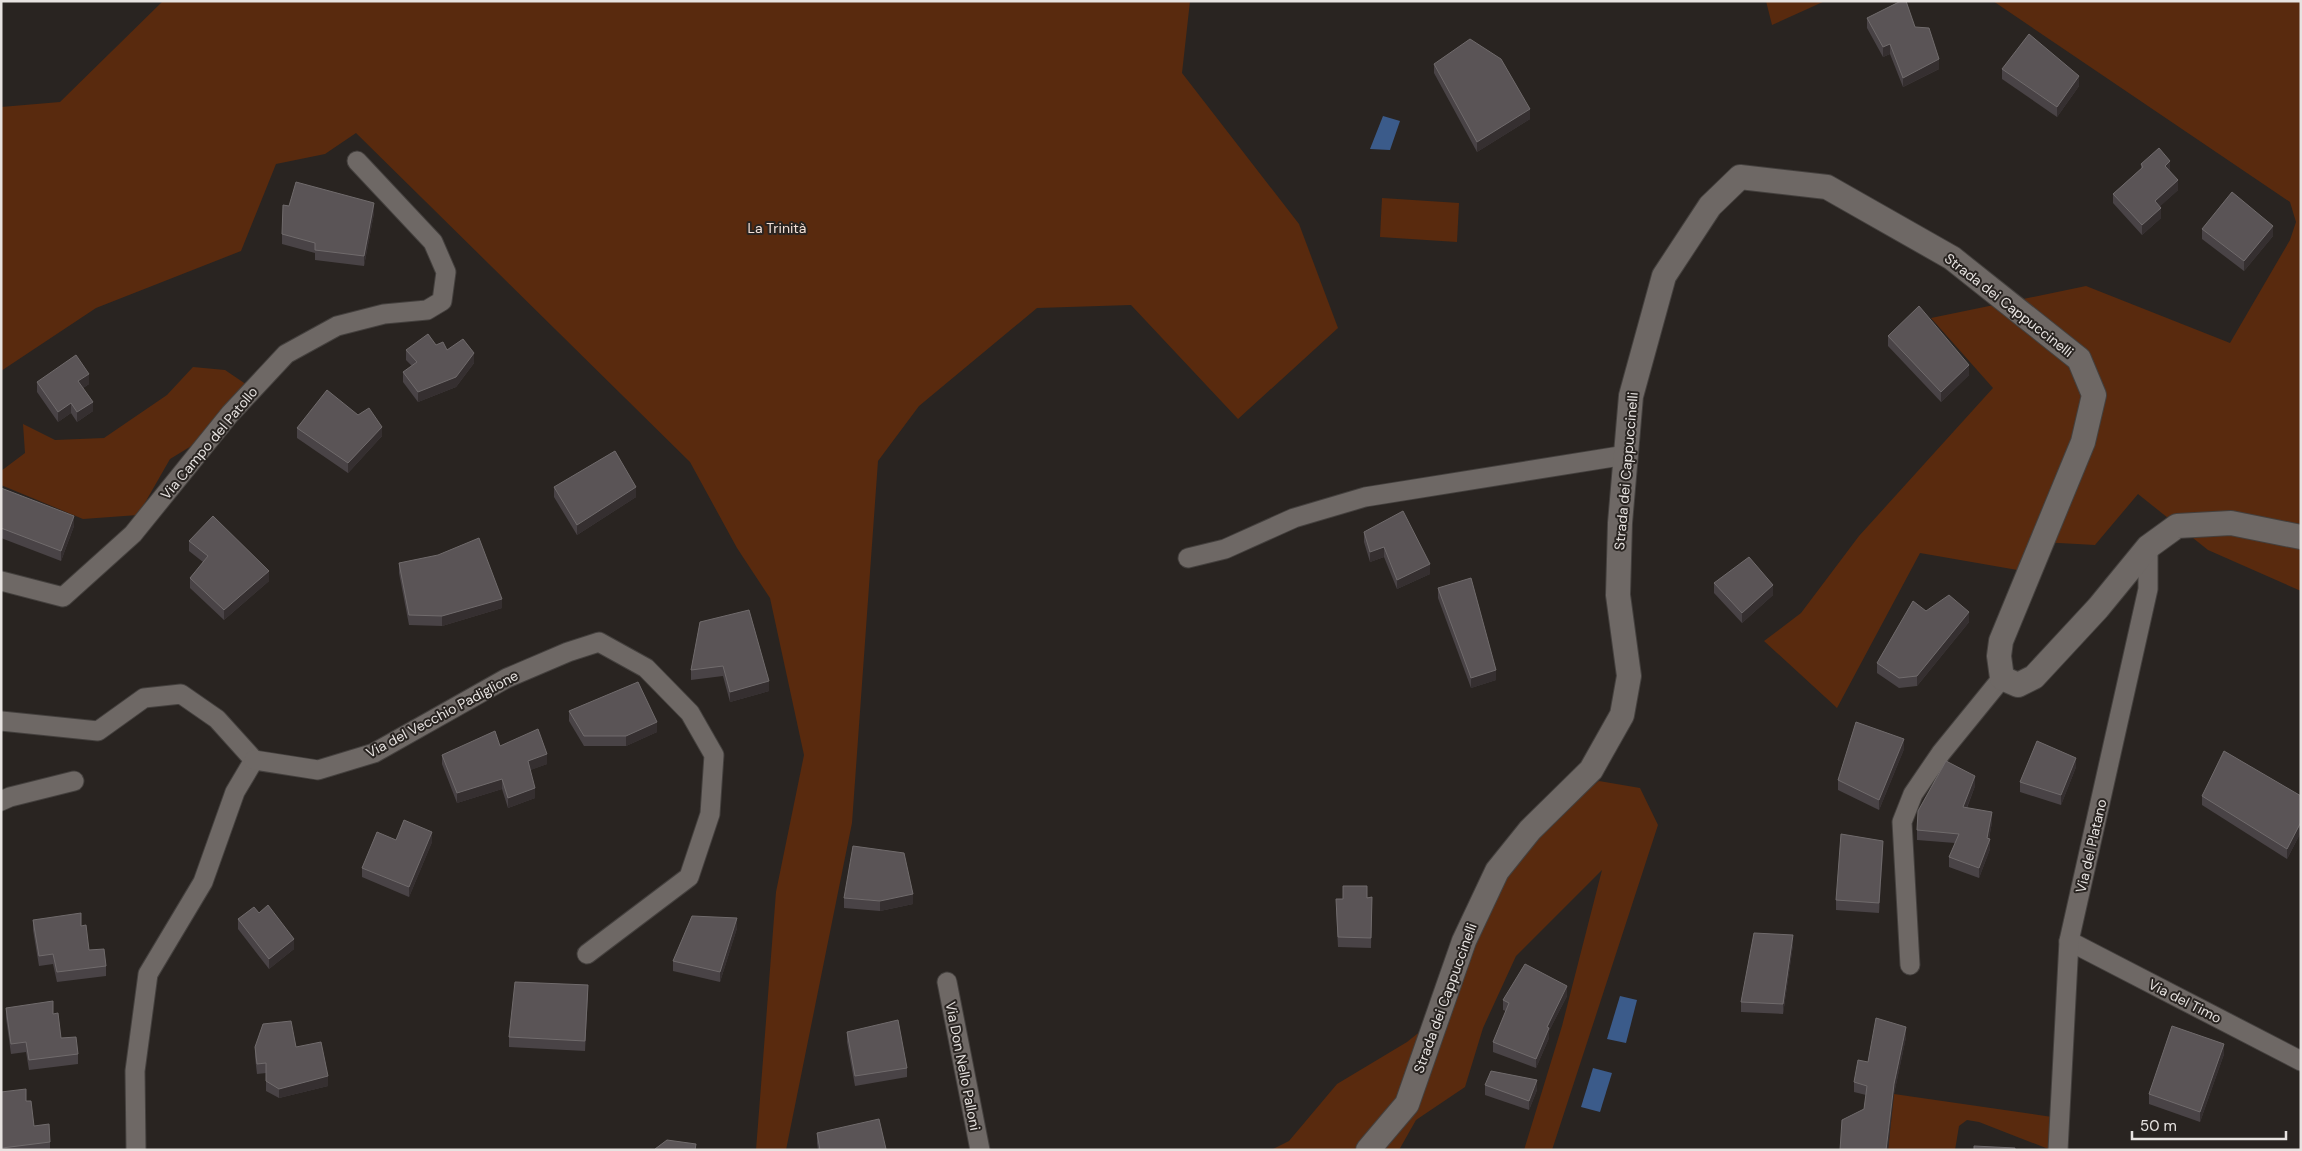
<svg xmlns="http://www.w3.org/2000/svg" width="2302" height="1151" font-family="'DM Sans',sans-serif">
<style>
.green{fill:#592a0e}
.water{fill:#3b5b8a}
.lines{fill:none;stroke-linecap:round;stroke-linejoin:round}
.minor-casing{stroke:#44403e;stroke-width:21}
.tertiary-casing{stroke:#44403e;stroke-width:26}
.minor{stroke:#6e6865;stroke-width:19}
.tertiary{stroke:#6e6865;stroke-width:24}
.wall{fill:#494346}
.shaded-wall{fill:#352f30}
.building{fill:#5a5456;stroke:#706b6c}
.labels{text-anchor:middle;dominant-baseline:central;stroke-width:4;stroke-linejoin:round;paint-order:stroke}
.park-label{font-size:14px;fill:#f2e0d7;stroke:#292421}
.street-label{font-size:14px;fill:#e7e3e1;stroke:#292421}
</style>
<rect width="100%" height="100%" fill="#292421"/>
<g class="green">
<polygon points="163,1 1190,1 1182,73 1299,224 1338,328 1238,419 1131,305 1037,308 919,406 878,461 852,823 786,1150 756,1150 776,892 804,755 770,598 737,548 690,462 356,133 325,154 276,164 241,251 96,308 1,371 1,107 60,102"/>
<polygon points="1766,1 1825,1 1772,25"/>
<polygon points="1993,1 2301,1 2301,591 2208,550 2138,494 2095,545 2041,542 2029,572 1920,553 1837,708 1764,641 1801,613 1859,536 1993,388 1931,318 2086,286 2230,343 2290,240 2296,222 2290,202"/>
<polygon points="1382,198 1459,203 1457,242 1380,237"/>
<polygon points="193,367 225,370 253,389 216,431 170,459 138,515 83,519 1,485 1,471 25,453 23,424 55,440 104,438 167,395"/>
<polygon points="1599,781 1640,788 1658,825 1552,1150 1524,1150 1562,1026 1602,870 1516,956 1483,1028 1465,1087 1416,1120 1399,1150 1271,1150 1289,1141 1337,1084 1407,1042 1437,1018 1530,830"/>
<polygon points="1894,1094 2059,1118 2051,1150 1979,1122 1967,1120 1959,1126 1955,1150 1888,1150"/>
</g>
<g class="water">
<polygon points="1383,116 1400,121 1390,150 1370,149"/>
<polygon points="1620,996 1637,1000 1626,1043 1607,1039"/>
<polygon points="1593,1068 1612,1073 1600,1112 1581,1107"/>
</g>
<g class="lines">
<g class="minor-casing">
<g id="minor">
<polyline points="1188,558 1225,549 1294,518 1365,497 1626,455"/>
<polyline points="1,581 63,597 133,534 230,414 286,354 337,326 384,314 427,310 442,301 446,272 433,242 357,161"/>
<polyline points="1,721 98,731 144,698 181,694 217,719 254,760 235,792 203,882 148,974 135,1071 136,1150"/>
<polyline points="254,760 318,770 374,753 507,678 568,652 599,642 646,668 690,713 714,755 710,814 689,877 587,954"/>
<polyline points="1,801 10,797 74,781"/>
<polyline points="2069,941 2301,1061"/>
<polyline points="1910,965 1902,822 1913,794 1941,753 2002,678"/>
<polyline points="947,982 980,1150"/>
<polyline points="2058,1150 2069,941 2148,589 2148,547"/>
</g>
</g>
<g class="tertiary-casing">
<polyline id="tertiary" points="1368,1150 1407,1104 1464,941 1497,871 1530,830 1591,770 1622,715 1629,676 1618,595 1620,523 1631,396 1664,276 1710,206 1740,177 1827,187 1952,258 2079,359 2094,395 2083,442 2001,641 1999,656 2002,678 2018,685 2034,677 2098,608 2148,547 2177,526 2231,523 2301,537"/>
</g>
<use href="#minor" class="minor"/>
<use href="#tertiary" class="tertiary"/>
</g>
<g class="wall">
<polygon points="1867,18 1939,69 1903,87 1890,54 1883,57 1867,28"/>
<polygon points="1434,64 1530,119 1477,152 1434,73"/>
<polygon points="2002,69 2079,86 2057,117 2002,79"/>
<polygon points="2141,164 2170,171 2178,190 2160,206 2161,218 2142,235 2113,203 2113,194 2141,169"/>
<polygon points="374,213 364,266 315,260 315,253 282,244 282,234"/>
<polygon points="2202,229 2273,236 2244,271 2202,239"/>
<polygon points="1888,336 1969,375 1941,402 1888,346"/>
<polygon points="436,345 474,363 456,387 418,402 403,382 403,372 412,366 406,360 406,350"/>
<polygon points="37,382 89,384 83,388 93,411 77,422 71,413 58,422 37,392"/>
<polygon points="297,428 382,436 348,473 297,438"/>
<polygon points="554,487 636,497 577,535 554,497"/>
<polygon points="1,488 74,526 61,561 1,538"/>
<polygon points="1364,532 1430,574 1397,589 1384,557 1370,562 1364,542"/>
<polygon points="189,541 269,581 224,620 190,588 190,578 203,562 189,551"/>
<polygon points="399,563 502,608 442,626 409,625 399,573"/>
<polygon points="1714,583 1773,595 1742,623 1714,593"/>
<polygon points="1438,588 1496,680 1471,688 1438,598"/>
<polygon points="1926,611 1969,622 1917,686 1899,688 1877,673 1877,663"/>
<polygon points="700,622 769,691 730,702 723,676 691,680 691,670"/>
<polygon points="569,711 657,732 626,746 584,746 569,721"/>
<polygon points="500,746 547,764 530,770 535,798 508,808 502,789 457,803 442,764 442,755"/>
<polygon points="1904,749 1879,810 1838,790 1838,780"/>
<polygon points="2076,767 2061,805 2020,792 2020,782"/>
<polygon points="1975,786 1967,808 1992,822 1989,839 1990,849 1979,878 1949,867 1949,857 1955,843 1917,840 1917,830"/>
<polygon points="2202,796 2301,796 2301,832 2287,859 2202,805"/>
<polygon points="396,840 432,842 409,897 362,877 362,868"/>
<polygon points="1883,851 1879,913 1836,910 1836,900"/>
<polygon points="1372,897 1371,948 1338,947 1336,909 1343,899"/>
<polygon points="844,898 913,904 880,911 844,908"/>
<polygon points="259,913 294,949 269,969 238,929 238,919"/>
<polygon points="33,920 81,926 89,950 106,966 106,976 57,982 53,964 39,966 33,930"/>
<polygon points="737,928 720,982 673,971 673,961"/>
<polygon points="1793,945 1783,1014 1741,1012 1741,1002"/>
<polygon points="588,995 585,1051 509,1047 509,1037"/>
<polygon points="1567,996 1549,1031 1549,1038 1536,1068 1493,1052 1493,1042 1506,1011 1503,1010 1503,1000"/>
<polygon points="6,1008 53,1014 61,1038 78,1054 78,1064 29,1070 26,1052 11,1054 6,1018"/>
<polygon points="847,1032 907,1068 907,1077 855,1086 847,1042"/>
<polygon points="1906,1037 1894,1094 1864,1109 1866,1095 1854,1092 1854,1082"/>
<polygon points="255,1047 296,1047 328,1086 279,1098 266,1091 266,1073 257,1074 255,1057"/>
<polygon points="2224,1054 2200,1122 2149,1104 2149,1094"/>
<polygon points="1485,1085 1537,1090 1529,1110 1485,1095"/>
<polygon points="1,1092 26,1101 34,1126 50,1142 50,1150 1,1150"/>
<polygon points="817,1133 886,1150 818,1150 817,1143"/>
</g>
<g class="shaded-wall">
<polygon points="1890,44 1890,54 1883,57 1883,47"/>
<polygon points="1939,59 1939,69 1903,87 1903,78"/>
<polygon points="2079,76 2079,86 2057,117 2057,107"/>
<polygon points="1530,109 1530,119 1477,152 1477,142"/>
<polygon points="2170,161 2170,171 2165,176 2165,166"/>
<polygon points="2178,180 2178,190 2155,211 2155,201"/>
<polygon points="374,203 374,213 364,266 364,256"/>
<polygon points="2161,208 2161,218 2142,235 2142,225"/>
<polygon points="2273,226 2273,236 2244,271 2244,261"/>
<polygon points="474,353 474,363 456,387 418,402 418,392"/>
<polygon points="1969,365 1969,375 1941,402 1941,392"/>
<polygon points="89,374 89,384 78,391 78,381"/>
<polygon points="93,402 93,411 77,422 77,412"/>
<polygon points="71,403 71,413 58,422 58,412"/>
<polygon points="382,427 382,436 348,473 348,463"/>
<polygon points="636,487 636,497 577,535 577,525"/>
<polygon points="74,516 74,526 61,561 61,551"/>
<polygon points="1384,547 1384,557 1370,562 1370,552"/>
<polygon points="1430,564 1430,574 1397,589 1397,580"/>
<polygon points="269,571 269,581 224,620 224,610"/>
<polygon points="1773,585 1773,595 1742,623 1742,613"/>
<polygon points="502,599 502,608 442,626 442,616"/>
<polygon points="1969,612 1969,622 1917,686 1917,676"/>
<polygon points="1496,670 1496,680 1471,688 1471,678"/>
<polygon points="769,681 769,691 730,702 730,692"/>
<polygon points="657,722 657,732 626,746 626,736"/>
<polygon points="1904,739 1904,749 1879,810 1879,800"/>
<polygon points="547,754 547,764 528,771 528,761"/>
<polygon points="2076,758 2076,767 2061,805 2061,795"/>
<polygon points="1975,776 1975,786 1963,817 1963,807"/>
<polygon points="502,779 502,789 457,803 457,793"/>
<polygon points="535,788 535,798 508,808 508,798"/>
<polygon points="1992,812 1992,822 1987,848 1987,838"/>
<polygon points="2301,822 2301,832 2287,859 2287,849"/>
<polygon points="432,832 432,842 409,897 409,887"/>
<polygon points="1990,839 1990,849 1979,878 1979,868"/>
<polygon points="1883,841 1883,851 1879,913 1879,903"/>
<polygon points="913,894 913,904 880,911 880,901"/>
<polygon points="737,918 737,928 720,982 720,972"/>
<polygon points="1793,935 1793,945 1783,1014 1783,1004"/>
<polygon points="294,939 294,949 269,969 269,959"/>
<polygon points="1567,986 1567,996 1549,1031 1549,1038 1536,1068 1536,1059 1547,1027"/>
<polygon points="1906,1027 1906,1037 1894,1094 1888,1150 1886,1150 1894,1084"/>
<polygon points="2224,1044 2224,1054 2200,1122 2200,1112"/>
<polygon points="328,1076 328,1086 279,1098 279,1089"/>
<polygon points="1537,1080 1537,1090 1529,1110 1529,1101"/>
</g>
<g class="building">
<polygon points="1901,1 1906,1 1915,27 1929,28 1939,59 1903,78 1890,44 1883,47 1867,18"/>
<polygon points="2029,34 2079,76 2057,107 2002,69"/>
<polygon points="1470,39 1501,59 1530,109 1477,142 1434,64"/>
<polygon points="2159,148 2170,161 2165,166 2178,180 2155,201 2161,208 2142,225 2113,194 2143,167 2141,164"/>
<polygon points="296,182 374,203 364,256 315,250 315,243 282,234 283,205 289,206"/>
<polygon points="2232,192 2273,226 2244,261 2202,229"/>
<polygon points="1919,306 1969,365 1941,392 1888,336"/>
<polygon points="428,334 436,345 443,342 447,350 463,339 474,353 456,377 418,392 403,372 417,362 406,350"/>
<polygon points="76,355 89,374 78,381 93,402 77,412 71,403 58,412 37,382"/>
<polygon points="327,390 358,415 369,408 382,427 348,463 297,428"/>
<polygon points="615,451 636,487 577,525 554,487"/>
<polygon points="1,488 74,516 61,551 1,528"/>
<polygon points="1403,511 1430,564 1397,580 1384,547 1370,552 1364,532"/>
<polygon points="213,516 269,571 224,610 190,578 208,556 189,541"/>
<polygon points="479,538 502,599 442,616 409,615 399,563 438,555"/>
<polygon points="1749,557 1773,585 1742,613 1714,583"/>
<polygon points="1471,578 1496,670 1471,678 1438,588"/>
<polygon points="1949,595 1969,612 1917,676 1899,678 1877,663 1913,601 1926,611"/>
<polygon points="749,610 769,681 730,692 723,666 691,670 700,622"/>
<polygon points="638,682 657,722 626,736 584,736 569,711"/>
<polygon points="1856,722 1904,739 1879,800 1838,780"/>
<polygon points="538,729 547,754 528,761 535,788 508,798 502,779 457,793 442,755 495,731 500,746"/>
<polygon points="2037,741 2076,758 2061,795 2020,782"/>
<polygon points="2224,751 2301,796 2301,822 2287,849 2202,796"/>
<polygon points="1946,761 1975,776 1963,807 1992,812 1987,838 1990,839 1979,868 1949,857 1959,834 1917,830 1918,811"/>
<polygon points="404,820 432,832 409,887 362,868 377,832 396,840"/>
<polygon points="1841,834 1883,841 1879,903 1836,900"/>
<polygon points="853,846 904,853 913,894 880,901 844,898"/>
<polygon points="1343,886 1367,886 1367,898 1372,897 1371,938 1338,937 1336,899 1343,899"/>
<polygon points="268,905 294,939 269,959 238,919 254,907 259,913"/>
<polygon points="81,913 81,926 86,925 89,950 104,949 106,966 57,972 53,954 39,956 33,920"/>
<polygon points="692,916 737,918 720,972 673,961"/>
<polygon points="1754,933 1793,935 1783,1004 1741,1002"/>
<polygon points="1525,964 1567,986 1547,1027 1549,1028 1536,1059 1493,1042 1509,1003 1503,1000"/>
<polygon points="515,982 588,985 585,1041 509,1037"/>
<polygon points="53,1001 53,1014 58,1013 61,1038 76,1037 78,1054 29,1060 26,1042 11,1044 6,1008"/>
<polygon points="1876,1018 1906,1027 1894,1084 1886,1150 1840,1150 1842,1120 1864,1109 1867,1086 1854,1082 1858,1060 1868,1062"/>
<polygon points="898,1020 907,1068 855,1076 847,1032"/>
<polygon points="291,1021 296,1047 321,1042 328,1076 279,1089 266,1081 266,1063 257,1064 255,1047 263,1024"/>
<polygon points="2172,1026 2224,1044 2200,1112 2149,1094"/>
<polygon points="1491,1071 1537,1080 1529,1101 1485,1085"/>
<polygon points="26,1089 26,1101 31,1101 34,1126 49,1124 50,1142 2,1148 1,1092"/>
<polygon points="879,1119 886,1149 880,1150 820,1150 817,1133"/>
<polygon points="667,1140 696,1144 695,1150 655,1150 655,1149"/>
<polygon points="1974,1146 2015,1148 2015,1150 1974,1150"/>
</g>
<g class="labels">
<g class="park-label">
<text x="777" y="228">La Trinità</text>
</g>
<g class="street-label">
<text transform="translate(2009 305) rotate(38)">Strada dei Cappuccinelli</text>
<text transform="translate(209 443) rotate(-50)">Via Campo del Patollo</text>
<text transform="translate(1626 471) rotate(-85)">Strada dei Cappuccinelli</text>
<text transform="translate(442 714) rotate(-28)">Via del Vecchio Padiglione</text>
<text transform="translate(2091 846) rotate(-77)">Via del Platano</text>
<text transform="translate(1445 998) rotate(-70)">Strada dei Cappuccinelli</text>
<text transform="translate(2185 1001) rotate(27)">Via del Timo</text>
<text transform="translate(963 1066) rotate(79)">Via Don Nello Palloni</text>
</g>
</g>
<rect width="2302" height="1151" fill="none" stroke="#e7e3e1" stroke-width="5"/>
<path d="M2132 1131v8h154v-8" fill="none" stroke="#e7e3e1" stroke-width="2.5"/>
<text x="2140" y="1131" font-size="15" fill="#e7e3e1" stroke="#292421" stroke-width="4" paint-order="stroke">50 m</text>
</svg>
